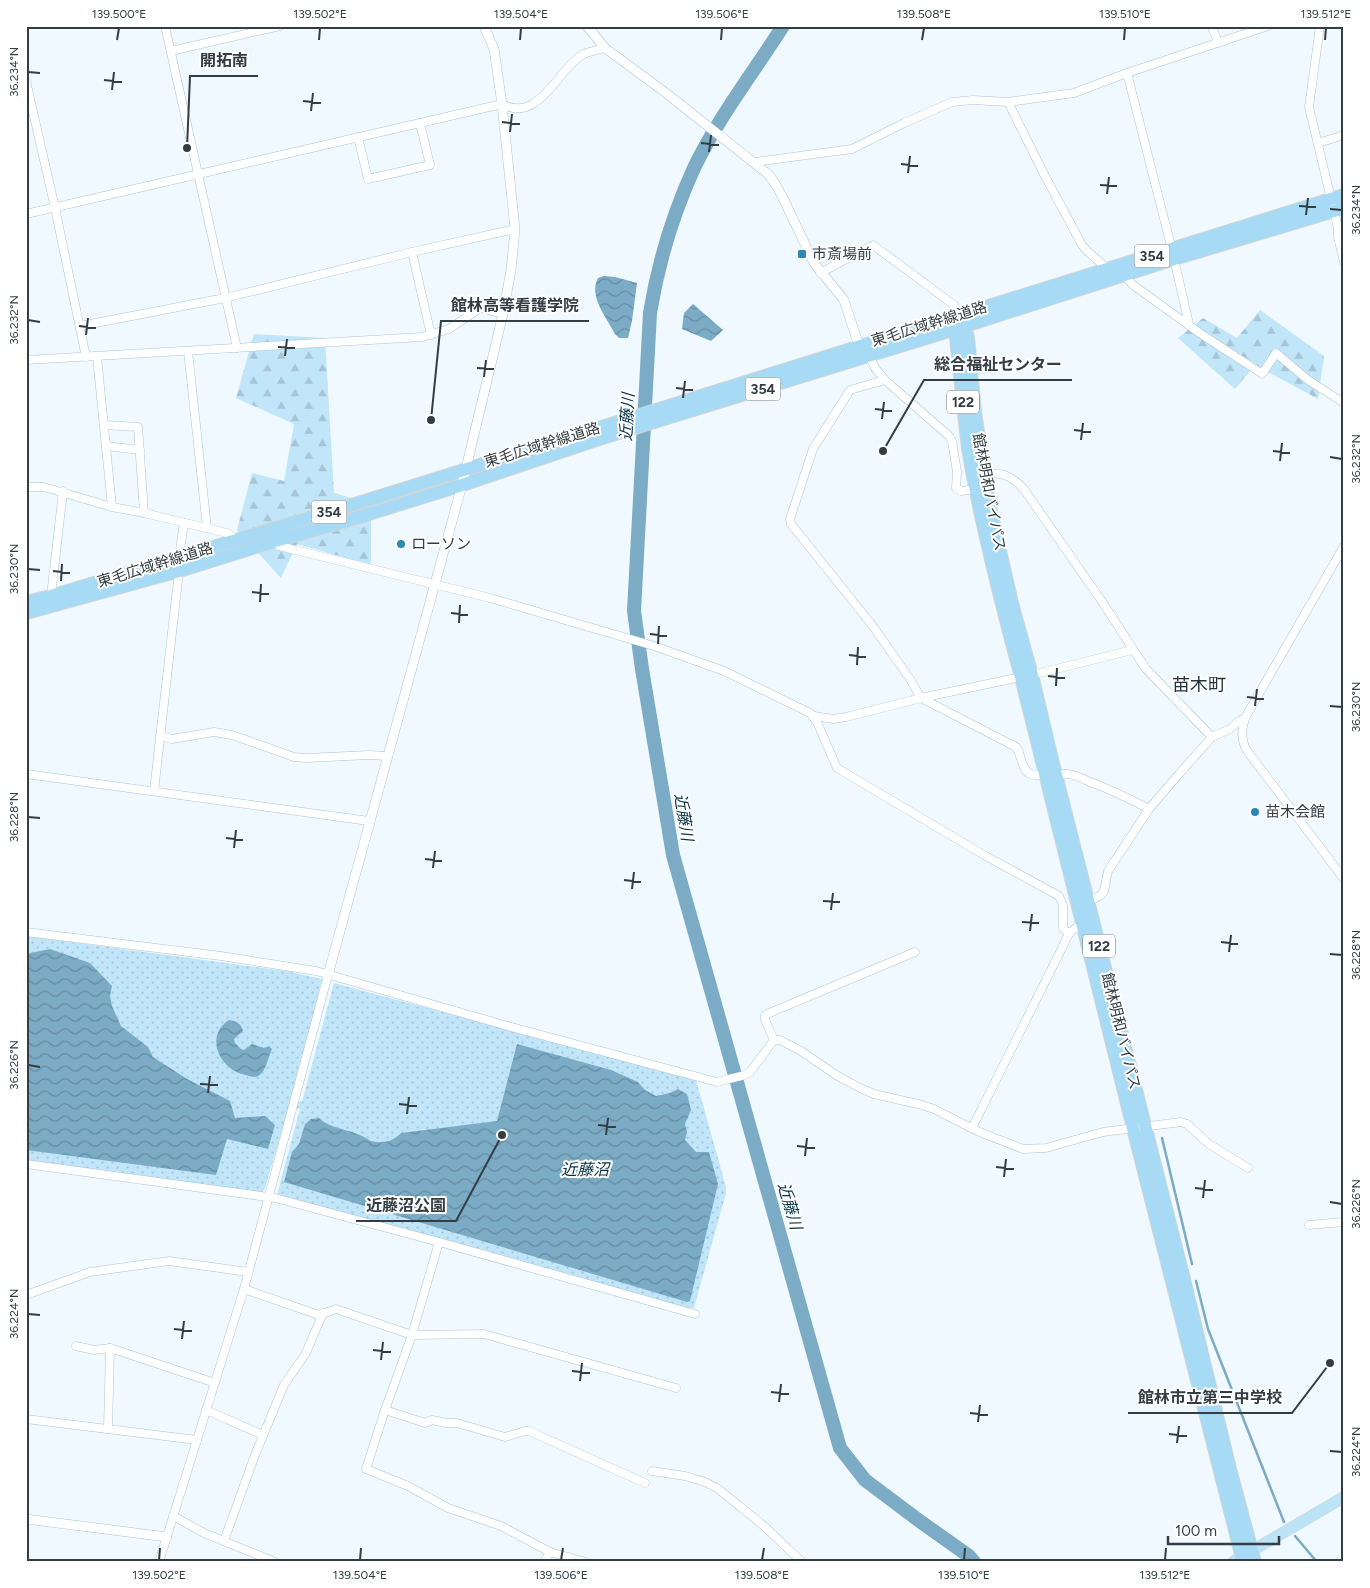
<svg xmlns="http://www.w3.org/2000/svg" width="1370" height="1588" font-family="Figtree,'Noto Sans JP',sans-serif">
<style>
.green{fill:url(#green-dots)}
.forest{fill:url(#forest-firs)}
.water{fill:url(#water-waves)}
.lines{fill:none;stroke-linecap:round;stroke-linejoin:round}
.stream{stroke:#7babc5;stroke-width:2.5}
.river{stroke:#7babc5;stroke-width:14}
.minor-casing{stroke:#aec5d2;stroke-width:9}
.tertiary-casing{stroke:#aec5d2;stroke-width:10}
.primary-casing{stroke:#d2d4d5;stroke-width:12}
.trunk-casing{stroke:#d2d4d5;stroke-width:14}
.minor{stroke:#fff;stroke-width:8}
.tertiary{stroke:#fff;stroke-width:9}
.primary{stroke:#bde3f7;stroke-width:11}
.trunk{stroke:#a7daf4;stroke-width:12}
.ticks{fill:none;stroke:#333d42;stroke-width:2}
.poi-dot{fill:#288ab4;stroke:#fff;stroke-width:2}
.labels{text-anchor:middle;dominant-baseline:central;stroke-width:4;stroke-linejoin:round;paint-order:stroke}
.shield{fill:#fff;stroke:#70777b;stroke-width:1}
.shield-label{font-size:14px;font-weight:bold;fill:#333d42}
.poi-label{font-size:15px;fill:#333d42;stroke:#fff;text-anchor:start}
.street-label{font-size:15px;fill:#333d42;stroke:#fff}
.water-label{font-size:16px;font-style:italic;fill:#053143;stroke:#fff}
.quarter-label{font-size:18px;fill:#1e323c;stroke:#fff}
.leader{fill:none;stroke:#333d42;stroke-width:2}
.callout-dot{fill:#333d42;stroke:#fff;stroke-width:2}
.callout-label{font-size:16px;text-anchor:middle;font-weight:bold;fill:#333d42;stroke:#fff;stroke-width:4;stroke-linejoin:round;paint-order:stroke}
.neatline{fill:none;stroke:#333d42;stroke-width:2}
.ticks-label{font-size:12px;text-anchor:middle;fill:#333d42}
</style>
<defs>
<pattern id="green-dots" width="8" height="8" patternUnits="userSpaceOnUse" patternTransform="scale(1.25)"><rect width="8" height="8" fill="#c1e5f9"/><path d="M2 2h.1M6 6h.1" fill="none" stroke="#a6c5d7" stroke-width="1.8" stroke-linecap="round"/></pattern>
<pattern id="forest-firs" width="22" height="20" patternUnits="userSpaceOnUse" patternTransform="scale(1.25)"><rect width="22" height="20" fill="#c1e5f9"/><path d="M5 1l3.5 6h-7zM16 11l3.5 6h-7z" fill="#a6c5d7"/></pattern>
<pattern id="water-waves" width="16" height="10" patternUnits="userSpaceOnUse" patternTransform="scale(1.25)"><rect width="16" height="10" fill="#7babc5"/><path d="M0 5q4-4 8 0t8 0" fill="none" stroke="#658ca2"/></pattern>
</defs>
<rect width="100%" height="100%" fill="#eff9ff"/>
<polygon class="green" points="26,936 286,971 322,979 292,1099 302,1102 334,983 696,1080 726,1187 726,1193 694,1308 690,1309 277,1195 300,1109 289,1106 265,1188 262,1193 26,1162"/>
<g class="forest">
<polygon points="1260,310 1324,356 1318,399 1255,365 1235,389 1178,338 1203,318 1237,338"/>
<polygon points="254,334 325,338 334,493 371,504 371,565 297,544 281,578 237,530 252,473 284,481 294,424 236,398"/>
</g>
<g class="water">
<path d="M604,276L615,277L637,283L632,321L628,338H619L615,334C607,318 588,296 598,278Z"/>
<polygon points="693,304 723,330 711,341 682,329 684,313"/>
<polygon points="50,949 90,963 112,986 110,996 112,1006 121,1026 148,1047 153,1057 187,1079 230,1101 235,1118 265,1116 275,1125 268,1149 227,1139 216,1175 26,1150 26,954"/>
<path d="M229,1020C236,1021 241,1023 243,1031L234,1039L235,1043L241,1049L244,1050L252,1044L264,1048L269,1046L272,1049C268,1057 266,1072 258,1076C254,1078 249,1076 246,1075C221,1071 203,1037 229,1020Z"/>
<path d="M517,1044L611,1070L638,1082L645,1090L656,1096L670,1093L678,1089L687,1094L691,1110L685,1124L687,1132L685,1140L696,1152H709L718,1184L690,1301L687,1302L284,1182L292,1152L299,1144L305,1124L311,1119L319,1118C331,1129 348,1129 362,1136C368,1139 370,1142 377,1142C387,1143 394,1140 401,1133L497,1121Z"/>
</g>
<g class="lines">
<g class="stream">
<polyline points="1162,1138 1192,1264"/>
<polyline points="1196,1281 1208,1329 1284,1522"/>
<polyline points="1295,1536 1317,1562"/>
</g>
<path class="river" d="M783,26C753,73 718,118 694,168C673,214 658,264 650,313L634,611L642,669L673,855L840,1448L865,1480L921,1522L969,1556L974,1562"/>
<g class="minor-casing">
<g id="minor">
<polyline points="165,26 237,348"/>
<polyline points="1212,26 1218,43"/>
<polyline points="1320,26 1309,107 1338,228 1338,237 1344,262"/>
<polyline points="171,51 280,26"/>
<polyline points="1127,73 1172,250"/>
<polyline points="26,81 55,208 86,357"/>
<polyline points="1008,102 1045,176 1082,245 1087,251 1109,270"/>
<polyline points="358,137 368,179 430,165 420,123"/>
<polyline points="1318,143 1344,135"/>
<polyline points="755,162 852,149 904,123 952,102 973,100 1008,102 1074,93 1127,73 1268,26"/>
<path d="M26,214L502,104C539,124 557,70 582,55C589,51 598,50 605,48"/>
<polyline points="412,252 431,335"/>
<polyline points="1174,259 1189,324"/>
<polyline points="820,273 873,245 954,305 959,315"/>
<polyline points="1123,275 1133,285 1201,334 1261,373 1262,374 1276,353 1308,380 1344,403"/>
<polyline points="80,326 225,298 412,252 515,229"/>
<polyline points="188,351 207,528"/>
<polyline points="869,355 875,368 885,380 949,436 952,441 957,472 956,488 961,491 976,489"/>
<polyline points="97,357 112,507"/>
<polyline points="26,360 422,337 449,329 480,308 503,314"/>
<path d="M885,380L850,390L813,449L790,519L791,524L872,625L910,679L921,698L1016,747C1022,755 1021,769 1030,774C1039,778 1058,772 1068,774C1076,775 1083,779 1090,782C1110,789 1130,799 1149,809"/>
<polyline points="104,425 138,427 144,513"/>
<polyline points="106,446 140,450"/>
<path d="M984,474C1001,471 1011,476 1023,488L1101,600L1146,669L1212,737"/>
<polyline points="26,487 44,487 112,507 144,513 227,533 232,536 235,541"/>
<polyline points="275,541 279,546 490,598 654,646 724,671 810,713 817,722 837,768 984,855 1059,896 1063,905 1063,928 1068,933"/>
<path d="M1344,546L1245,718C1241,730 1241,742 1248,752L1344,879"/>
<polyline points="179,557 184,523"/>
<polyline points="51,596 63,491"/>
<polyline points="1032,675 1132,650"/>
<polyline points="814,716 833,719 846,717 921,698 1021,677"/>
<polyline points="160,736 172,739 214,732 232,735 294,757 306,758 369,755 387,756"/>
<polyline points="26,774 369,821"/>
<polyline points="154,791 179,571"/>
<polyline points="1088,902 1101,895 1104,891 1108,871 1149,809 1178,775 1212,737 1230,729 1239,721 1245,718"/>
<polyline points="26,932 221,956 316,971 504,1025 717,1082 745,1075 750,1072 774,1040 780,1040 801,1051 836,1075 860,1088 874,1094 922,1105 934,1109 977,1131 1023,1149 1046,1148 1103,1132 1181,1122 1187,1124 1209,1144 1248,1168"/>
<polyline points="774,1040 765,1020 765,1015 767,1014 915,952"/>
<path d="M972,1128L1064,944C1069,932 1071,929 1083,925"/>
<polyline points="26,1164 275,1198 439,1242 695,1314"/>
<polyline points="1309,1225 1344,1222"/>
<polyline points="439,1242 412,1335 385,1410 366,1469 408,1486 448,1508 501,1526 550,1552 586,1562"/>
<polyline points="244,1289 316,1314 320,1315 336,1309 412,1335 484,1334 676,1388"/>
<polyline points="26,1295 90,1272 169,1261 248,1272"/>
<polyline points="76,1346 94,1350 110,1348 215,1383"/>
<polyline points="206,1410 263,1435"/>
<polyline points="385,1410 425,1423 432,1420 446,1423 457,1423 505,1437 525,1431 529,1431 645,1483"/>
<polyline points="26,1419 197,1440"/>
<polyline points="108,1429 110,1348"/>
<polyline points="652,1471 685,1476 705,1482 717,1488 764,1526 802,1562"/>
<polyline points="173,1516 204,1533 275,1562"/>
<polyline points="224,1541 255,1455 284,1385 306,1353 323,1313"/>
<polyline points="159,1562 244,1289 328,975"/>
<polyline points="544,1562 550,1552"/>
</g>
</g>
<g class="tertiary-casing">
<g id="tertiary">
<polyline points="587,26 605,48 666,93 768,174 776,185 784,200 814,263 844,300 859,346"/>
<polyline points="328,975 462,485 503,314 511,270 515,229 502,104 494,49 484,26"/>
<polyline points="26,1519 167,1537"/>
</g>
</g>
<g class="primary-casing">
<polyline id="primary" points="1233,1562 1344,1497"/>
</g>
<g class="trunk-casing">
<g id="trunk">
<polyline points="962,319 965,326 968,338 975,412 989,503 1012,603 1032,675 1052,759 1183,1275 1230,1469 1255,1562"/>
<path d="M957,322L955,329C960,371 963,413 969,454C982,529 1001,603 1021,677L1133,1128L1243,1562"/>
<polyline points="26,602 51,596 339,509 1344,195"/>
<polyline points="26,613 179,571 275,541 343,522 462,485 599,439 965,326 1174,259 1344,208"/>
</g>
</g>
<use href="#minor" class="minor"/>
<use href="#tertiary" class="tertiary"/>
<use href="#primary" class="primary"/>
<use href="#trunk" class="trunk"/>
</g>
<path class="ticks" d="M117,40L119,28M319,40L320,28M520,40L521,28M721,40L722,28M922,40L924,28M1124,40L1125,28M1325,40L1326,28M28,72L40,73M104,80L122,82M112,90L114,72M303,101L321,103M311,111L313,93M502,122L520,124M510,132L512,114M701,143L719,145M709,152L711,135M901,164L918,166M908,173L910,156M1100,185L1117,186M1107,194L1109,177M1299,206L1316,207M1330,209L1342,210M1306,215L1308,198M28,320L40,322M79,326L96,328M86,335L88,318M278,347L295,348M285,356L287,339M477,368L494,369M484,377L486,360M676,388L693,390M683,398L685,381M875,409L892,411M882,419L884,402M1074,430L1091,432M1081,440L1083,423M1273,451L1290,453M1330,457L1342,459M1280,461L1282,443M28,569L40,570M53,571L70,573M61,581L62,564M252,592L269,594M260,602L261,584M451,613L468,615M459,623L460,605M650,634L667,636M658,644L659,626M849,655L866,657M857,665L858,647M1048,676L1065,678M1056,686L1057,668M1247,697L1264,699M1255,706L1257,689M1330,706L1342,707M28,817L40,818M226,838L243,840M234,848L236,830M425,859L442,861M433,868L435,851M624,880L641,882M632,889L634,872M823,901L840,902M831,910L833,893M1022,922L1039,923M1030,931L1032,914M1221,942L1238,944M1229,952L1231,935M1330,954L1342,955M28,1065L40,1067M200,1084L218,1085M208,1093L210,1076M399,1104L417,1106M407,1114L409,1097M598,1125L616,1127M606,1135L608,1118M797,1146L815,1148M805,1156L807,1138M996,1167L1014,1169M1004,1177L1006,1159M1195,1188L1213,1190M1203,1198L1205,1180M1330,1202L1342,1204M28,1314L40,1315M174,1329L192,1331M182,1339L184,1321M373,1350L391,1352M381,1360L383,1342M572,1371L590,1373M580,1381L582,1363M771,1392L789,1394M779,1402L781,1384M970,1413L988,1415M978,1422L980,1405M1169,1434L1187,1436M1177,1443L1179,1426M1330,1451L1342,1452M159,1560L160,1548M360,1560L361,1548M561,1560L563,1548M762,1560L764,1548M964,1560L965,1548M1165,1560L1166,1548"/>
<g class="poi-dot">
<rect x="797" y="249" width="10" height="10" rx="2.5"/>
<circle cx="401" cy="544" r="5"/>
<circle cx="1255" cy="812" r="5"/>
</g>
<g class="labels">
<g class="shield">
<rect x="1134.5" y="244.5" width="35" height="23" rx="4"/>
<rect x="745.5" y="377.5" width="35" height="23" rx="4"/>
<rect x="947" y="390.5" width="32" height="23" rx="4"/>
<rect x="311.5" y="500.5" width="35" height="23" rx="4"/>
<rect x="1083" y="934.5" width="32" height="23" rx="4"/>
</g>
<g class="shield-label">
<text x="1152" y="256">354</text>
<text x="763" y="389">354</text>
<text x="963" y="402">122</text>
<text x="329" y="512">354</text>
<text x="1099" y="946">122</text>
</g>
<g class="poi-label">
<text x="812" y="254">市斎場前</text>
<text x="411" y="544">ローソン</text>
<text x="1265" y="812">苗木会館</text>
</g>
<g class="street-label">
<text transform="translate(929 324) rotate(-17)">東毛広域幹線道路</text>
<text transform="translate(542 445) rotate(-17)">東毛広域幹線道路</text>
<text transform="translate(989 492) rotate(79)">館林明和バイパス</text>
<text transform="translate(155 565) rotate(-17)">東毛広域幹線道路</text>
<text transform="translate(1121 1031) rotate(76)">館林明和バイパス</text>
</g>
<g class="water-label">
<text transform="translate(627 417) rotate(-87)">近藤川</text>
<text transform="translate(684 817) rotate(81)">近藤川</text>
<text x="585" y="1169">近藤沼</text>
<text transform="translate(790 1206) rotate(74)">近藤川</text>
</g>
<g class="quarter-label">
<text x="1199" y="685">苗木町</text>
</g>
</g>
<path class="leader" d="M187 148L190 76H258M431 420L441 321H589M883 451L924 380H1072M502 1135L456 1221H356M1330 1363L1292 1413H1128"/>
<g class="callout-dot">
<circle cx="187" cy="148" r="5"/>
<circle cx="431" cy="420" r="5"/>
<circle cx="883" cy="451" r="5"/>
<circle cx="502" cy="1135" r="5"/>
<circle cx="1330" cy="1363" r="5"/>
</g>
<g class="callout-label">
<text x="224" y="66">開拓南</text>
<text x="515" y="311">館林高等看護学院</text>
<text x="998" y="370">総合福祉センター</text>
<text x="406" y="1211">近藤沼公園</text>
<text x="1210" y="1403">館林市立第三中学校</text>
</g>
<rect width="1370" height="1588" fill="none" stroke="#ffffff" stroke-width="55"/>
<path d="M1168 1536v8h111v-8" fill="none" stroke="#333d42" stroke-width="2.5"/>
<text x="1175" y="1536" font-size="15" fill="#333d42" stroke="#ffffff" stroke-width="4" paint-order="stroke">100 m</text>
<rect x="28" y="28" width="1314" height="1532" class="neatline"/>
<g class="ticks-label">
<text x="119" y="18">139.500°E</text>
<text x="320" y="18">139.502°E</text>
<text x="521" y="18">139.504°E</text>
<text x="722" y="18">139.506°E</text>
<text x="924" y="18">139.508°E</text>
<text x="1125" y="18">139.510°E</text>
<text x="1326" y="18">139.512°E</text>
<text transform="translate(14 72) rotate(-90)" y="4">36.234°N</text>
<text transform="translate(1356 210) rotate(-90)" y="4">36.234°N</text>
<text transform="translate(14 320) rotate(-90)" y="4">36.232°N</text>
<text transform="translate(1356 459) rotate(-90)" y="4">36.232°N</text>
<text transform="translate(14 569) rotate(-90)" y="4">36.230°N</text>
<text transform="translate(1356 707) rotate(-90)" y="4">36.230°N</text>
<text transform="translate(14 817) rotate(-90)" y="4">36.228°N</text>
<text transform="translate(1356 955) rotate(-90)" y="4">36.228°N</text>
<text transform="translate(14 1065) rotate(-90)" y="4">36.226°N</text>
<text transform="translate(1356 1204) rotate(-90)" y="4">36.226°N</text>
<text transform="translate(14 1314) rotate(-90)" y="4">36.224°N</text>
<text transform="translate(1356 1452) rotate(-90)" y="4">36.224°N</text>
<text x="159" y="1579">139.502°E</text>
<text x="360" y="1579">139.504°E</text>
<text x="561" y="1579">139.506°E</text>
<text x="762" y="1579">139.508°E</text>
<text x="964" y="1579">139.510°E</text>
<text x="1165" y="1579">139.512°E</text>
</g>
</svg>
